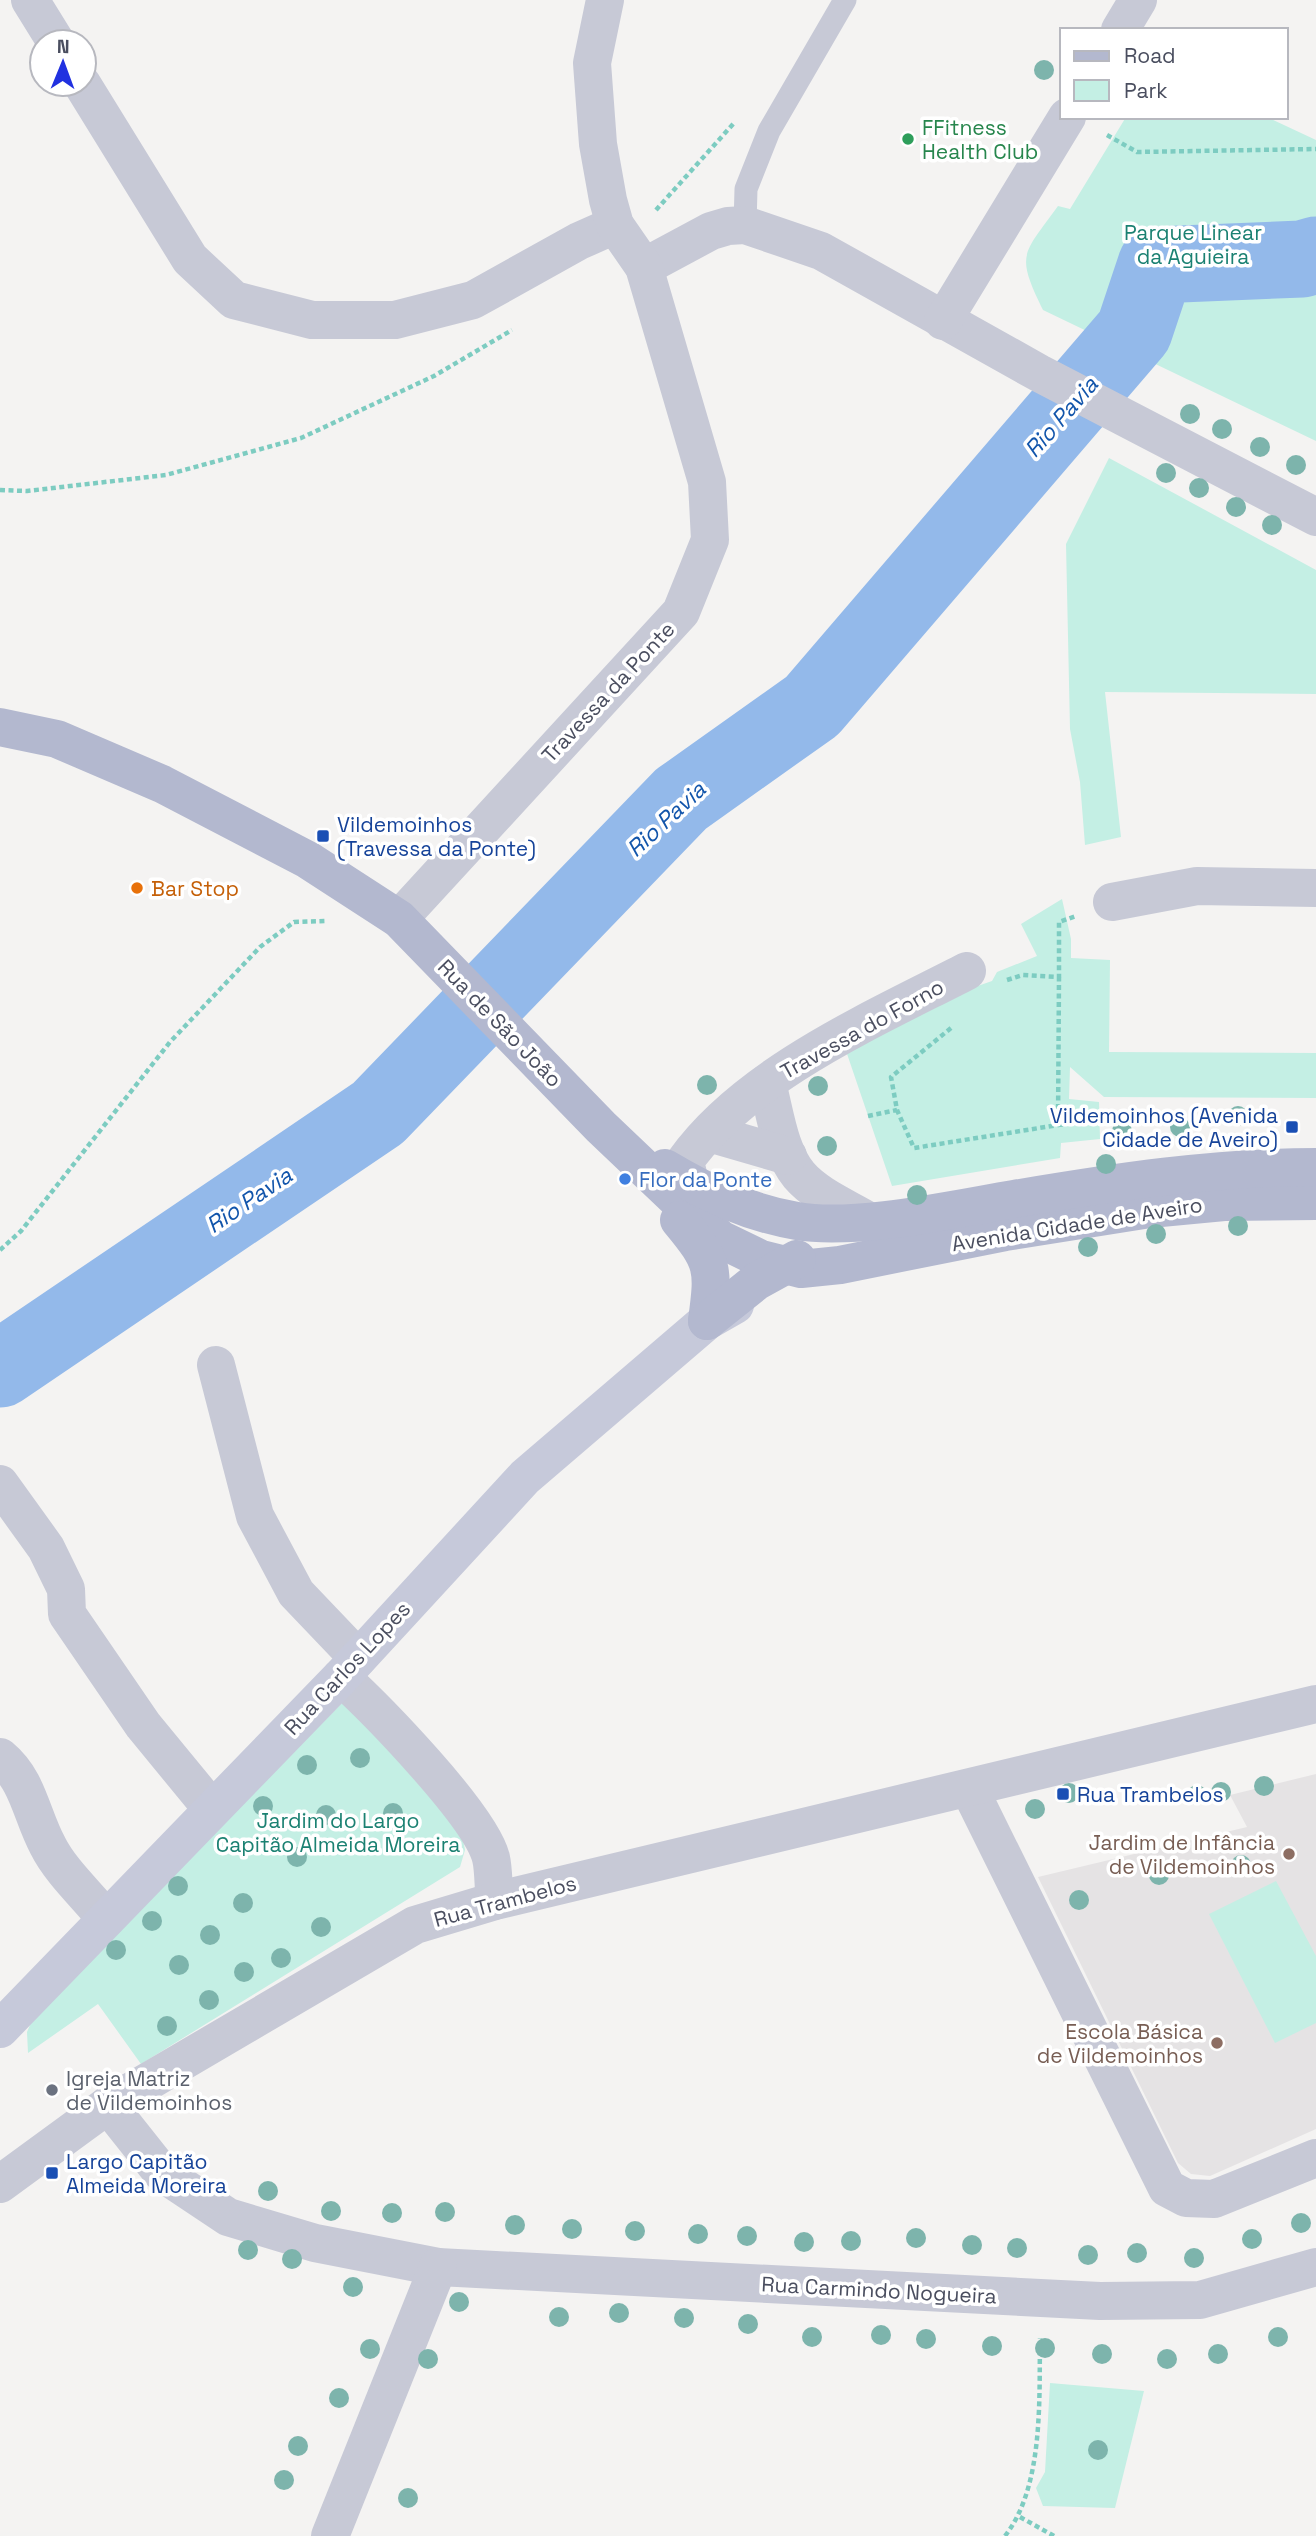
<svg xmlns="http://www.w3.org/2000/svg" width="1316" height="2536" font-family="'Space Grotesk',sans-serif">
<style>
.education{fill:#e5e3e4}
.green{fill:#c4efe4}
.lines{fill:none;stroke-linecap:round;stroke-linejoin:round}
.river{stroke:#93b9ea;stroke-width:77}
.path{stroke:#7dccc1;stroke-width:4.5;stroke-dasharray:5 3.5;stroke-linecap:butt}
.lane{stroke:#c7c9d6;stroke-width:23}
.street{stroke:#c7c9d6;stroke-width:38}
.secondary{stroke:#c6c9da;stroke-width:38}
.primary{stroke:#b3b8cf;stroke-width:38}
.tree{fill:#7db4ac}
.leisure-dot{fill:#2e9e5b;stroke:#fff;stroke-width:2.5}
.transit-dot{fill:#1a4fb4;stroke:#fff;stroke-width:2.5}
.food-dot{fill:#e8710a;stroke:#fff;stroke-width:2.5}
.shop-dot{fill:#3f7fe0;stroke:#fff;stroke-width:2.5}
.education-dot{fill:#8d6e63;stroke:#fff;stroke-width:2.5}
.worship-dot{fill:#6b7280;stroke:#fff;stroke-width:2.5}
.labels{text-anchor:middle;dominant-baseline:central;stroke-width:7;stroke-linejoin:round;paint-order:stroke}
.leisure-label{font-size:21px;fill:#27864d;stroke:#fff;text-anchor:start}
.park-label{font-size:21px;fill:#1b8172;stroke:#fff}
.street-label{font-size:21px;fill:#4a4e5f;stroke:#fff}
.transit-label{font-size:21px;fill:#164399;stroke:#fff;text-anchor:start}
.food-label{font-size:21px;fill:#c56008;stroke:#fff;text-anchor:start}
.shop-label{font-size:21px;fill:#366cbe;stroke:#fff;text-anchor:start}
.education-label{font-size:21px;fill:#785e54;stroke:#fff;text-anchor:end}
.worship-label{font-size:21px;fill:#5b616d;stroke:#fff;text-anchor:start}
.water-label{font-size:23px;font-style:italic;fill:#1255ab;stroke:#fff}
</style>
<rect width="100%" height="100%" fill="#f4f3f2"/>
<polygon class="education" points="1316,1774 1316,2129 1210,2176 1191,2174 1178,2163 1038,1877 1247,1827 1230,1795"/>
<g class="green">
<path d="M1126,117H1267L1316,140V441L1043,310C1015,253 1023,255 1058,206L1070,209Z"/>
<polygon points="1109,458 1316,570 1316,694 1105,692 1121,837 1085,845 1080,782 1070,729 1066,544"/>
<polygon points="1062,899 1071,939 1071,958 1110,960 1109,1052 1316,1053 1316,1098 1104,1097 1070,1067 1069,1099 1099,1102 1100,1139 1061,1143 1060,1158 892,1186 845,1048 946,997 992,981 997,972 1037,956 1021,924"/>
<polygon points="343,1702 359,1709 462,1834 465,1850 460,1867 141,2064 98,2004 28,2053 27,2032 36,2011"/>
<polygon points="1276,1881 1316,1956 1316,2023 1275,2043 1209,1914"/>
<polygon points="1050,2383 1144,2391 1115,2508 1043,2506 1036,2488 1045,2472"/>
</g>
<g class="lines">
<polyline class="river" points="0,1369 378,1113 681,799 812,706 1134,331 1156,265 1302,259 1316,255"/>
<g class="path">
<polyline points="1107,135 1137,152 1316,149"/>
<polyline points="656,210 734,123"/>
<polyline points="0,490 27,491 166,475 301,438 434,376 512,330"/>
<polyline points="1007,980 1023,975 1059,977 1059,922 1076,916"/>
<polyline points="951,1028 891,1077 897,1110 914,1148 1058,1125 1059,977"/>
<polyline points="868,1116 897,1110"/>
<polyline points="1058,1125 1106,1120"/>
<polyline points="0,1250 21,1231 170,1042 260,947 294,922 325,921"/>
<polyline points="1020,2517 1054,2536"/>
<path d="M1005,2536C1044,2486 1039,2399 1040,2338"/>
</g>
<polyline class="lane" points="745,225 746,189 769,131 845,0"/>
<g class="street">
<polyline points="30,0 56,42"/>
<polyline points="1120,30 1138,0"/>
<polyline points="82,84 190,259 234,300 312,320 395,320 473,300 579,241 615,225"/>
<polyline points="644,267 711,231 728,226 745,225 821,251 1039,373 1316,517"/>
<polyline points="943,321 1067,117"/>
<polyline points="1112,902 1197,886 1316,888"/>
<polyline points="399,919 681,612 710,540 707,482 644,267 615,225 608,200 598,144 592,63 605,0"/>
<path d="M767,1083C775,1112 779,1151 799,1175C816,1195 845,1207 867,1220"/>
<polyline points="709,1133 788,1156"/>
<path d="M690,1183L685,1161C747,1074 874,1019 967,971"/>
<polyline points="216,1365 255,1516 296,1593 358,1658"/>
<polyline points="0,1484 46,1548 66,1589 67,1614 143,1725 212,1809"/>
<path d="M341,1677C376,1709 480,1815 491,1858C494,1871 493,1887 495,1901"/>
<path d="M0,1757C29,1781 31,1815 48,1846C61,1872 88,1896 106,1919"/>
<polyline points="969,1788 1167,2188 1186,2198 1214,2199 1316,2158"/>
<polyline points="108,2105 162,2173 228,2217 315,2243 438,2267 1100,2301 1200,2300 1316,2267"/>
<polyline points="0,2184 108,2105 415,1925 495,1901 1316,1704"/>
<polyline points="330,2536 438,2267"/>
</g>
<polyline class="secondary" points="0,2029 341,1677 525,1477 707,1321 735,1305"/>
<g class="primary">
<polyline points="0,727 57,739 162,784 308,860 399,919 601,1127 683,1205 720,1239 761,1259 801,1269 840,1265 1005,1232 1150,1209 1224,1202 1316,1201"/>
<path d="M665,1168C707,1193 749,1213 797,1221C856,1231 954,1209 1014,1199C1115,1182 1214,1167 1316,1167"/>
<path d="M679,1220C714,1262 714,1268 707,1321"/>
<polyline points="707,1321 757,1281 797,1259"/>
</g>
</g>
<g class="tree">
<circle cx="1044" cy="70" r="10"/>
<circle cx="1190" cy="414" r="10"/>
<circle cx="1222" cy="429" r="10"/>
<circle cx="1260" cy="447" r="10"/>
<circle cx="1296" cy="465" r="10"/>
<circle cx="1166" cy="473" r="10"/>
<circle cx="1199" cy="488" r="10"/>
<circle cx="1236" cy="507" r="10"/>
<circle cx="1272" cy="525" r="10"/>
<circle cx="707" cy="1085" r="10"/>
<circle cx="818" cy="1086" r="10"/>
<circle cx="1238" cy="1116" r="10"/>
<circle cx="1180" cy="1127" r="10"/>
<circle cx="1122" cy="1131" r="10"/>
<circle cx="827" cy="1146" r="10"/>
<circle cx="1106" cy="1164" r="10"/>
<circle cx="917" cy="1195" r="10"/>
<circle cx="1238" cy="1226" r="10"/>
<circle cx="1156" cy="1234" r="10"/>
<circle cx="1088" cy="1247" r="10"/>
<circle cx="360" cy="1758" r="10"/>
<circle cx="307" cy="1765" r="10"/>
<circle cx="1264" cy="1786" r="10"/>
<circle cx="1221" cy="1792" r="10"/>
<circle cx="1069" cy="1793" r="10"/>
<circle cx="1197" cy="1795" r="10"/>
<circle cx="263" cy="1806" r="10"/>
<circle cx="1035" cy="1809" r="10"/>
<circle cx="393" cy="1813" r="10"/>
<circle cx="326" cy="1815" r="10"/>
<circle cx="297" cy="1857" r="10"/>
<circle cx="1241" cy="1865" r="10"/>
<circle cx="1159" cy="1875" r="10"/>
<circle cx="178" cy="1886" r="10"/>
<circle cx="1079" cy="1900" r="10"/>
<circle cx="243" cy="1903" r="10"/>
<circle cx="152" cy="1921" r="10"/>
<circle cx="321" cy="1927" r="10"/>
<circle cx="210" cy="1935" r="10"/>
<circle cx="116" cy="1950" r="10"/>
<circle cx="281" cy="1958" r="10"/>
<circle cx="179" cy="1965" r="10"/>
<circle cx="244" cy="1972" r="10"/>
<circle cx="209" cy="2000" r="10"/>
<circle cx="167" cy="2026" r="10"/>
<circle cx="268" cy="2191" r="10"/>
<circle cx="331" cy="2211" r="10"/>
<circle cx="445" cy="2212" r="10"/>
<circle cx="392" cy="2213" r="10"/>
<circle cx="1301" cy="2223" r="10"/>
<circle cx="515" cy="2225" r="10"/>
<circle cx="572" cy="2229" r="10"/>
<circle cx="635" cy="2231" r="10"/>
<circle cx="698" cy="2234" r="10"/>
<circle cx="747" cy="2236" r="10"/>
<circle cx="916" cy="2238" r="10"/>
<circle cx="1252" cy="2239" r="10"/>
<circle cx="851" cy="2241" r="10"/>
<circle cx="804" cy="2242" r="10"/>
<circle cx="972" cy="2245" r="10"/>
<circle cx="1017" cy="2248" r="10"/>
<circle cx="248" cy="2250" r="10"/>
<circle cx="1137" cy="2253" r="10"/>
<circle cx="1088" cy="2255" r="10"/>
<circle cx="1194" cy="2258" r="10"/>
<circle cx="292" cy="2259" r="10"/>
<circle cx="353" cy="2287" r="10"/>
<circle cx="459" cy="2302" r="10"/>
<circle cx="619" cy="2313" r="10"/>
<circle cx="559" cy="2317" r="10"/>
<circle cx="684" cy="2318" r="10"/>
<circle cx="748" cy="2324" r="10"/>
<circle cx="881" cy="2335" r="10"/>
<circle cx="812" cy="2337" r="10"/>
<circle cx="1278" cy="2337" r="10"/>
<circle cx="926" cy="2339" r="10"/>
<circle cx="992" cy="2346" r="10"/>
<circle cx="1045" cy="2348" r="10"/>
<circle cx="370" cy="2349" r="10"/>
<circle cx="1102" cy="2354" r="10"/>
<circle cx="1218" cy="2354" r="10"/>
<circle cx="428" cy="2359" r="10"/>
<circle cx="1167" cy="2359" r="10"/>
<circle cx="339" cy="2398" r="10"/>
<circle cx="298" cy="2446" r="10"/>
<circle cx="1098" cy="2450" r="10"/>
<circle cx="284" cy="2480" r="10"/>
<circle cx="408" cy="2498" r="10"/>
</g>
<circle class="leisure-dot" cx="908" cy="139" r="7"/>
<g class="transit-dot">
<rect x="316" y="829" width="14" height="14" rx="3.5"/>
<rect x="1285" y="1120" width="14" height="14" rx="3.5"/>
<rect x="1056" y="1787" width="14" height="14" rx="3.5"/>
<rect x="45" y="2166" width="14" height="14" rx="3.5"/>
</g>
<circle class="food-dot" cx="137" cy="888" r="7"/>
<circle class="shop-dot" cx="625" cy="1179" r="7"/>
<g class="education-dot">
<circle cx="1289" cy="1854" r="7"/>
<circle cx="1217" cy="2043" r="7"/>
</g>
<circle class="worship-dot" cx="52" cy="2090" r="7"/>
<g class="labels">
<g class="leisure-label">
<text x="922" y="127">FFitness<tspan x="922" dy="24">Health Club</tspan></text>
</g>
<g class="park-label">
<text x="1193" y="232">Parque Linear<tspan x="1193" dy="24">da Aguieira</tspan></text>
<text x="338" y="1820">Jardim do Largo<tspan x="338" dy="24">Capitão Almeida Moreira</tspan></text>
</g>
<g class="street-label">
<text transform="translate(608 692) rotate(-47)">Travessa da Ponte</text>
<text transform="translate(500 1023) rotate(46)">Rua de São João</text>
<text transform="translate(862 1029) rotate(-29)">Travessa do Forno</text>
<text transform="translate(1077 1224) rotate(-9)">Avenida Cidade de Aveiro</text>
<text transform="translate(347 1668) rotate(-47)">Rua Carlos Lopes</text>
<text transform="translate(505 1901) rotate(-15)">Rua Trambelos</text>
<text transform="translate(879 2290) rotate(3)">Rua Carmindo Nogueira</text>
</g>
<g class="transit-label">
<text x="337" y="824">Vildemoinhos<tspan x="337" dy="24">(Travessa da Ponte)</tspan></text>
<text x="1278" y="1115" text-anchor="end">Vildemoinhos (Avenida<tspan x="1278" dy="24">Cidade de Aveiro)</tspan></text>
<text x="1077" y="1794">Rua Trambelos</text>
<text x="66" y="2161">Largo Capitão<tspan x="66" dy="24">Almeida Moreira</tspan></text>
</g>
<g class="food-label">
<text x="151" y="888">Bar Stop</text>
</g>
<g class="shop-label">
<text x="639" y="1179">Flor da Ponte</text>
</g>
<g class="education-label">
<text x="1275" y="1842">Jardim de Infância<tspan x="1275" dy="24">de Vildemoinhos</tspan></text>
<text x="1203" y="2031">Escola Básica<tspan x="1203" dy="24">de Vildemoinhos</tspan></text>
</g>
<g class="worship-label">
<text x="66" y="2078">Igreja Matriz<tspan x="66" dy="24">de Vildemoinhos</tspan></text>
</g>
<g class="water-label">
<text transform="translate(1061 417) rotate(-49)">Rio Pavia</text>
<text transform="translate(666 819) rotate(-43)">Rio Pavia</text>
<text transform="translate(249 1200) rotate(-34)">Rio Pavia</text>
</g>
</g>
<rect x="1060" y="28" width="228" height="91" fill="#ffffff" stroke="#b7b8bf" stroke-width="2"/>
<rect x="1074" y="51" width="35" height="10" fill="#b3b8cf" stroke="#b7b8bf" stroke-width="2"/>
<text x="1124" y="63" font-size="21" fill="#4a4e5f">Road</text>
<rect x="1074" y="80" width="35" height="21" fill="#c4efe4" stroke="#b7b8bf" stroke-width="2"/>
<text x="1124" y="98" font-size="21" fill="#4a4e5f">Park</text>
<g transform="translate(63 63) rotate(1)"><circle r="33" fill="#ffffff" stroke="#b7b8bf" stroke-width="2"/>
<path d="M0-5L12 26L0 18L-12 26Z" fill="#2131e0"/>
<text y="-10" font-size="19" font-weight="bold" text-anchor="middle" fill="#4a4e5f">N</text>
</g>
</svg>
